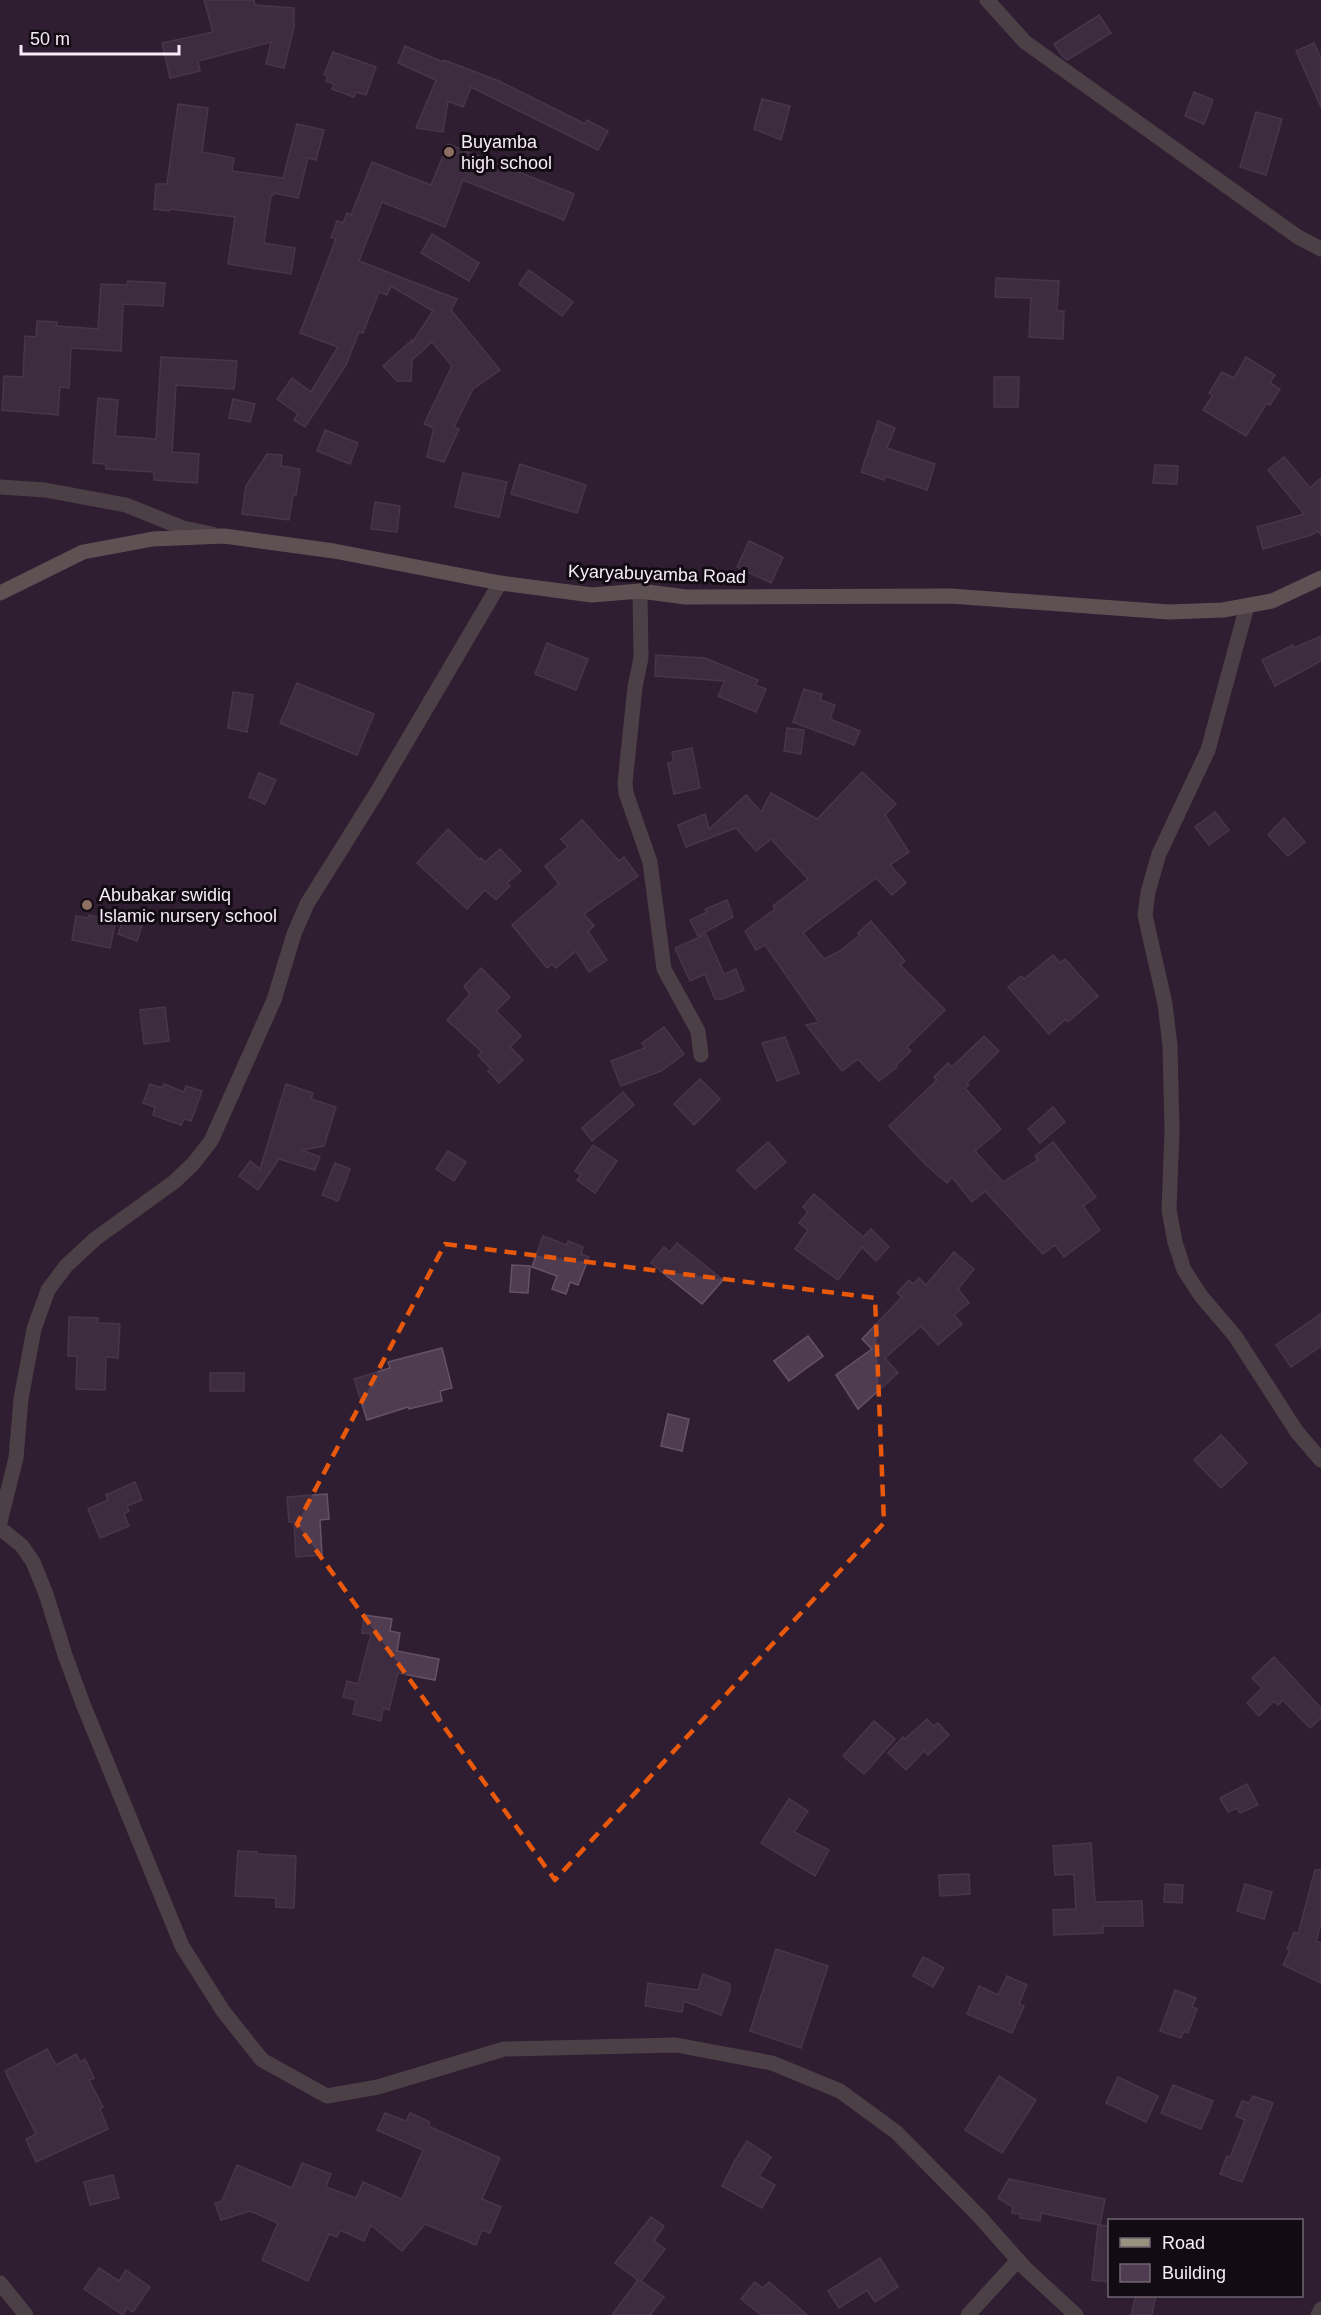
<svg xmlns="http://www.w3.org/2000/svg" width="1321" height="2315" font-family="Arial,sans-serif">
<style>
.building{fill:#4f3c51;stroke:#665268;stroke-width:1.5}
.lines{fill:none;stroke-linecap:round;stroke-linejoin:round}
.street{stroke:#6e6a5e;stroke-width:15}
.secondary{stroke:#98917e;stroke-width:15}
.marked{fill:none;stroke:#e8590c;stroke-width:4.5;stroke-dasharray:12 8;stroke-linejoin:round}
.education-dot{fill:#8d6e63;stroke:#130b14;stroke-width:2}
.labels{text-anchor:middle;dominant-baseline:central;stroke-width:6;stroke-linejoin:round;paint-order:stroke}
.poi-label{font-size:18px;fill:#f8ecf9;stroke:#130b14;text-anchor:start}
.street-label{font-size:18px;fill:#f8ecf9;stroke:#130b14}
</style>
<rect width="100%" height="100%" fill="#2f1e31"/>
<g class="building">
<polygon points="204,0 254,0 255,5 294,8 294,27 284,68 266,64 271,42 198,61 200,71 170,78 162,43 213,32"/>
<polygon points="1099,15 1111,33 1067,60 1063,57 1054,44"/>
<polygon points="1314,43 1321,58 1321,107 1296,51"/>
<polygon points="405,46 443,62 444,60 499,81 585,124 587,120 608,131 598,150 471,87 463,107 448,101 443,132 416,128 436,80 398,63"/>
<polygon points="333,52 376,67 366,95 356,92 354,97 332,89 334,84 326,81 328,76 324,75"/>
<polygon points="1194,92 1213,100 1204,124 1185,116"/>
<polygon points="762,99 790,106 781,140 754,129"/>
<polygon points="178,104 208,108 202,152 234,158 232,171 283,178 297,124 324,130 316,160 308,158 298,198 274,193 274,195 271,195 264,243 295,248 291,274 228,264 235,217 170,209 169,211 154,209 156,184 167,184"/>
<polygon points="1256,112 1282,119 1266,175 1240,167"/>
<polygon points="448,144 574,194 564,220 463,180 445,227 382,202 359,261 457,299 451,310 500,370 473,389 454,427 459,429 444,462 427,457 434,428 424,424 452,366 432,342 412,360 411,381 397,381 383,366 412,340 412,343 433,311 391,286 387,295 379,292 363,333 359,332 346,365 305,427 294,420 298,414 277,399 292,378 311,392 338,347 300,333 336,239 331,237 337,221 343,223 347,213 351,215 372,162 431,185"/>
<polygon points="432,234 479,263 469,281 421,253"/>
<polygon points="529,270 573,302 562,316 519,284"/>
<polygon points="996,278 1059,281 1057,311 1064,311 1063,339 1029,337 1031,298 995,297"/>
<polygon points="128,281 165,283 163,306 123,304 121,351 71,348 69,388 60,387 58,415 2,410 4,376 23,377 25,336 36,337 37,321 57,322 56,326 98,329 101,284 127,285"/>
<polygon points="161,357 237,361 234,389 176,385 172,452 199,454 197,483 154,480 154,472 106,469 106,464 93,463 98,398 118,400 115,436 156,439"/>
<polygon points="1246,357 1275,375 1270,383 1280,389 1270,405 1267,403 1246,436 1203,410 1213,395 1209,393 1222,372 1234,378"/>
<polygon points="994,377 1019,377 1018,407 994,407"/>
<polygon points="233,399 255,404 250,422 229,418"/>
<polygon points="878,421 895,428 887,448 935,464 927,490 885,476 884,480 861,472"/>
<polygon points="325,430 358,443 350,464 317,451"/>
<polygon points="267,454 282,455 281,466 300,469 296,495 293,495 289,520 242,514 246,486"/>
<polygon points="1284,457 1310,488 1321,478 1321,535 1318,531 1311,535 1263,549 1257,527 1304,514 1268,470"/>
<polygon points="520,464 586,485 577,513 511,494"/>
<polygon points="1155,465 1178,466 1177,484 1153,483"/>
<polygon points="463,473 507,482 499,517 455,507"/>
<polygon points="375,502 400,506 397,532 371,529"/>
<polygon points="749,541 783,557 771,583 737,567"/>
<polygon points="1321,636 1321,661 1275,686 1262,660 1293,645 1294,648"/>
<polygon points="547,643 588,659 576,690 535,674"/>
<polygon points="656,655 705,658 758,680 755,685 766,689 756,712 718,696 725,681 655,676"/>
<polygon points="297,683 374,714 357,755 280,723"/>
<polygon points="804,689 822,694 820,700 835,705 830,719 860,731 854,745 793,722"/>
<polygon points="233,692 253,695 247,732 228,728"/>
<polygon points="787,728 804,730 801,754 784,751"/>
<polygon points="692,748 700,788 674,794 668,763 674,762 672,752"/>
<polygon points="862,772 896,804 885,815 909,852 890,865 906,883 892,895 876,878 803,933 824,959 840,951 860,935 858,933 871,921 905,961 900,965 945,1010 907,1047 911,1051 896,1065 897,1067 879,1081 858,1059 842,1071 806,1025 819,1022 800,995 765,945 756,950 745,931 775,909 773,906 808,879 771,839 756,851 736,828 686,847 678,825 705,814 709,829 746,795 761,812 771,793 817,819"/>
<polygon points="259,773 276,780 265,804 249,797"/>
<polygon points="1215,812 1229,830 1209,845 1195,827"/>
<polygon points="1284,818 1305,842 1288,856 1268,835"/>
<polygon points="582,820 619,861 624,857 638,876 584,914 594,926 588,931 607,960 589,972 576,951 556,968 552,964 547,968 512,925 559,884 545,866 568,847 561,839"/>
<polygon points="448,829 480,860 481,858 485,862 500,849 521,871 507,883 510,886 496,900 485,890 467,909 417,863"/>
<polygon points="727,900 733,917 698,936 690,920 707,912 705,909"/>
<polygon points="126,910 145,916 137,941 118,934"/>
<polygon points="89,915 116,920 110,948 72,940 76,916 88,918"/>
<polygon points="706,934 724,974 736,969 744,990 722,999 715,999 705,974 690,981 675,948"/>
<polygon points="1053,955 1060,963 1065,959 1098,996 1068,1022 1066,1019 1049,1034 1008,987 1021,976 1024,979"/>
<polygon points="481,968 510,997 496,1011 521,1036 510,1047 523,1060 499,1083 488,1071 491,1069 478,1055 482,1052 447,1020 470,994 464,986"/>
<polygon points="165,1007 169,1041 144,1044 140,1010"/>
<polygon points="664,1027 684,1054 661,1071 621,1086 611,1061 645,1048 642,1043"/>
<polygon points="984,1036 999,1051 967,1083 969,1085 965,1088 1001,1129 975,1151 1003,1182 1038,1160 1035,1156 1053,1142 1096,1197 1083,1206 1100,1230 1064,1257 1055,1245 1043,1254 985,1191 972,1202 952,1177 947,1183 925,1164 889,1126 937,1080 934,1077 948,1063 952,1067"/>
<polygon points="785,1037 799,1073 777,1081 762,1043"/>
<polygon points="700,1079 720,1099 694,1125 674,1104"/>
<polygon points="150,1084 162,1088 164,1084 184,1092 186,1086 202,1091 191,1121 184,1119 181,1125 153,1115 155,1107 143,1103"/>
<polygon points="286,1084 313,1093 311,1099 336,1107 324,1146 302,1150 320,1157 315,1170 279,1159 258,1190 239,1176 250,1161 260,1169"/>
<polygon points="623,1092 634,1105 592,1141 582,1128"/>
<polygon points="1053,1107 1065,1122 1040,1143 1028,1129"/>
<polygon points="768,1142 786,1162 755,1189 737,1170"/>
<polygon points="593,1145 617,1161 595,1193 577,1180 581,1175 575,1171"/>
<polygon points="448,1151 466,1162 454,1181 436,1169"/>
<polygon points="335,1163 350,1169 338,1201 322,1195"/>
<polygon points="814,1194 863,1237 871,1229 889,1247 876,1261 862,1247 838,1280 795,1249 808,1230 799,1223 808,1212 803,1207"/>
<polygon points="543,1236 567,1245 568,1241 583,1247 581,1254 589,1257 578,1285 570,1282 566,1294 552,1289 557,1276 532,1267"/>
<polygon points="677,1243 723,1280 702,1304 651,1263 664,1247 670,1252"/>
<polygon points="954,1252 974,1269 958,1289 969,1303 954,1315 962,1324 938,1345 921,1326 885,1358 898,1373 858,1409 836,1375 872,1349 862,1339 902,1297 897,1293 909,1280 913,1284 919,1278 926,1285"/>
<polygon points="512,1265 530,1266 528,1293 510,1292"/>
<polygon points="1321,1314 1321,1346 1291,1367 1276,1345"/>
<polygon points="69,1317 98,1318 98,1323 120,1324 118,1358 106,1357 105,1390 76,1389 77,1356 68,1356"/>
<polygon points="808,1336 823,1356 789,1381 774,1361"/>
<polygon points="442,1348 452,1388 440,1391 442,1401 409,1409 408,1407 367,1420 354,1379 390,1368 388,1362"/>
<rect x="210" y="1373" width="34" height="18"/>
<polygon points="668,1414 689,1419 682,1451 661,1446"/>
<polygon points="1221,1435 1247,1463 1221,1488 1194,1460"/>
<polygon points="135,1482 142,1500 127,1506 129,1511 124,1514 129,1526 100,1538 88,1509 108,1500 106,1495"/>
<polygon points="327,1494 329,1519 320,1520 322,1555 296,1557 294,1522 289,1522 287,1497"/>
<polygon points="364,1615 392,1619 390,1631 400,1633 397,1651 439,1659 435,1680 398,1673 389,1710 383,1708 381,1721 353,1714 356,1700 343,1697 347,1681 358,1684 371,1634 362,1633"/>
<polygon points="1274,1657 1321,1708 1321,1718 1310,1728 1283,1700 1278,1705 1274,1701 1259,1716 1247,1703 1262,1688 1252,1678"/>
<polygon points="927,1719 933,1726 938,1723 949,1735 928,1755 924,1751 906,1770 888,1753 903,1737 905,1739"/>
<polygon points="874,1721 895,1739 864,1774 843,1756"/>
<polygon points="1247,1784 1258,1805 1240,1813 1237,1808 1228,1812 1220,1798"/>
<polygon points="789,1799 808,1811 794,1832 829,1850 815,1876 761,1843"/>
<polygon points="1091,1843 1095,1902 1142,1901 1143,1926 1103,1926 1103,1933 1054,1935 1053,1910 1076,1909 1074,1874 1055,1875 1053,1846"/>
<polygon points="238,1851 257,1852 256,1854 296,1856 294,1908 276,1907 276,1898 235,1896"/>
<polygon points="1315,1870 1321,1870 1321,1923 1316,1941 1321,1943 1321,1983 1283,1965 1290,1950 1287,1949 1294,1932 1298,1934"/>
<polygon points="969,1874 970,1894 940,1896 939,1875"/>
<polygon points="1165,1884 1183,1885 1182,1903 1164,1902"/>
<polygon points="1245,1884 1272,1892 1264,1919 1237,1911"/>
<polygon points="776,1949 828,1966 801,2048 750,2031"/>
<polygon points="923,1957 944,1968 933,1987 913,1976"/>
<polygon points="703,1974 730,1984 730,1991 721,2015 684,2001 682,2012 645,2006 648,1983 698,1990"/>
<polygon points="1007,1976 1027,1985 1019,2004 1024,2006 1012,2033 967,2014 979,1986 998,1995"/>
<polygon points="1175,1990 1196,1998 1192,2007 1197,2009 1188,2033 1184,2031 1181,2038 1160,2031"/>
<polygon points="47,2049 56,2065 76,2054 80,2062 85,2059 94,2078 89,2080 103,2107 100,2109 108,2129 36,2162 26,2139 36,2134 5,2071"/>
<polygon points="999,2076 1036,2100 1002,2153 965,2130"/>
<polygon points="1118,2077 1158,2096 1146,2122 1106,2103"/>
<polygon points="1173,2085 1213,2101 1201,2129 1161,2113"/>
<polygon points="1253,2096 1273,2103 1242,2182 1220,2174 1227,2156 1230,2157 1245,2120 1236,2116 1242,2101 1249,2103"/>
<polygon points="385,2113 406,2121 410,2113 430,2122 428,2126 500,2158 482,2199 501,2207 490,2233 482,2230 476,2245 425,2224 402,2251 371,2225 364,2241 340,2230 337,2237 329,2234 308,2281 262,2260 278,2223 250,2211 221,2220 215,2203 222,2201 237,2165 292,2188 302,2163 331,2174 326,2187 356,2198 363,2182 402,2199 423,2150 377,2130"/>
<polygon points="747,2141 771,2157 759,2176 775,2185 762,2208 722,2186 734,2162"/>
<polygon points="113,2175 119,2198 90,2205 84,2182"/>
<polygon points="1009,2179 1105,2199 1100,2225 1041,2213 1040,2221 1020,2218 1021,2214 1012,2213 1013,2207 998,2198"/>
<polygon points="651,2217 664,2226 654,2241 665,2249 641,2281 664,2297 650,2315 612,2315 638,2280 615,2263"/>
<polygon points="1098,2225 1110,2226 1110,2282 1092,2280"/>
<polygon points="880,2258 898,2287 875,2302 867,2290 839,2308 828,2291"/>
<polygon points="99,2268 119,2281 126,2270 150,2287 133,2312 127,2308 123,2315 84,2289"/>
<polygon points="755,2282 763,2288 769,2282 807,2315 761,2315 741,2299"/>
<polygon points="1136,2295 1156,2295 1152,2315 1131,2315"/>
</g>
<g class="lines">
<g class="street">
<polyline points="987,0 1025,42 1298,237 1321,249"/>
<polyline points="0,487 45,490 126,505 183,528 212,534"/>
<polyline points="640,591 641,658 635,687 625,783 626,793 650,862 664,969 698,1031 701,1055"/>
<polyline points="1247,606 1208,750 1159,854 1148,892 1145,915 1165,1004 1170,1046 1172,1131 1169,1210 1175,1242 1184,1270 1201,1296 1235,1336 1297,1432 1321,1460"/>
<polyline points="0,1522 16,1458 21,1399 34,1329 48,1290 66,1266 95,1239 174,1182 193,1164 211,1141 274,1000 294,934 307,904 377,792 500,583"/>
<polyline points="0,1528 22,1546 33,1562 46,1594 65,1655 83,1704 182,1946 223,2011 262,2060 327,2096 378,2087 504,2049 676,2045 772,2063 840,2091 896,2132 978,2215 1026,2269 1076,2315"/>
<polyline points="0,2283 26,2315"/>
<polyline points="968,2315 1018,2260"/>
<polyline points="1318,2315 1321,2309"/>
</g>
<polyline class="secondary" points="0,593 83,552 153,539 224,536 334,551 500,583 592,595 640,591 686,597 951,596 1169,612 1223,610 1272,601 1321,578"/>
</g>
<path d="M0 0H1321V2315H0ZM445,1244L875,1298L884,1523L555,1880L297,1524Z" fill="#2f1e31" fill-opacity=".55" fill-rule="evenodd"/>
<path class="marked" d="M445,1244L875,1298L884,1523L555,1880L297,1524Z"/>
<g class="education-dot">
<circle cx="449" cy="152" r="6"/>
<circle cx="87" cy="905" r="6"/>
</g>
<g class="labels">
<g class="poi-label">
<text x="461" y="142">Buyamba<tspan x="461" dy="21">high school</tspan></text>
<text x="99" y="895">Abubakar swidiq<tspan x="99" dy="21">Islamic nursery school</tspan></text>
</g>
<g class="street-label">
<text transform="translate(657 574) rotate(2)">Kyaryabuyamba Road</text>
</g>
</g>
<rect x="1108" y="2219" width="195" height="78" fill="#130b14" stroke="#6f6570" stroke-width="1.5"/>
<rect x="1120" y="2238" width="30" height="9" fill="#98917e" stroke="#6f6570" stroke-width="1.5"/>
<text x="1162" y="2249" font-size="18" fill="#f8ecf9">Road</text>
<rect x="1120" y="2264" width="30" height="18" fill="#4f3c51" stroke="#6f6570" stroke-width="1.5"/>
<text x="1162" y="2279" font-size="18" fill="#f8ecf9">Building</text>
<path d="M21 45v9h158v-9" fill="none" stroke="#f8ecf9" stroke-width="3"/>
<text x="30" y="45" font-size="18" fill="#f8ecf9" stroke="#130b14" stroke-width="4.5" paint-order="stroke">50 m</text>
</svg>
